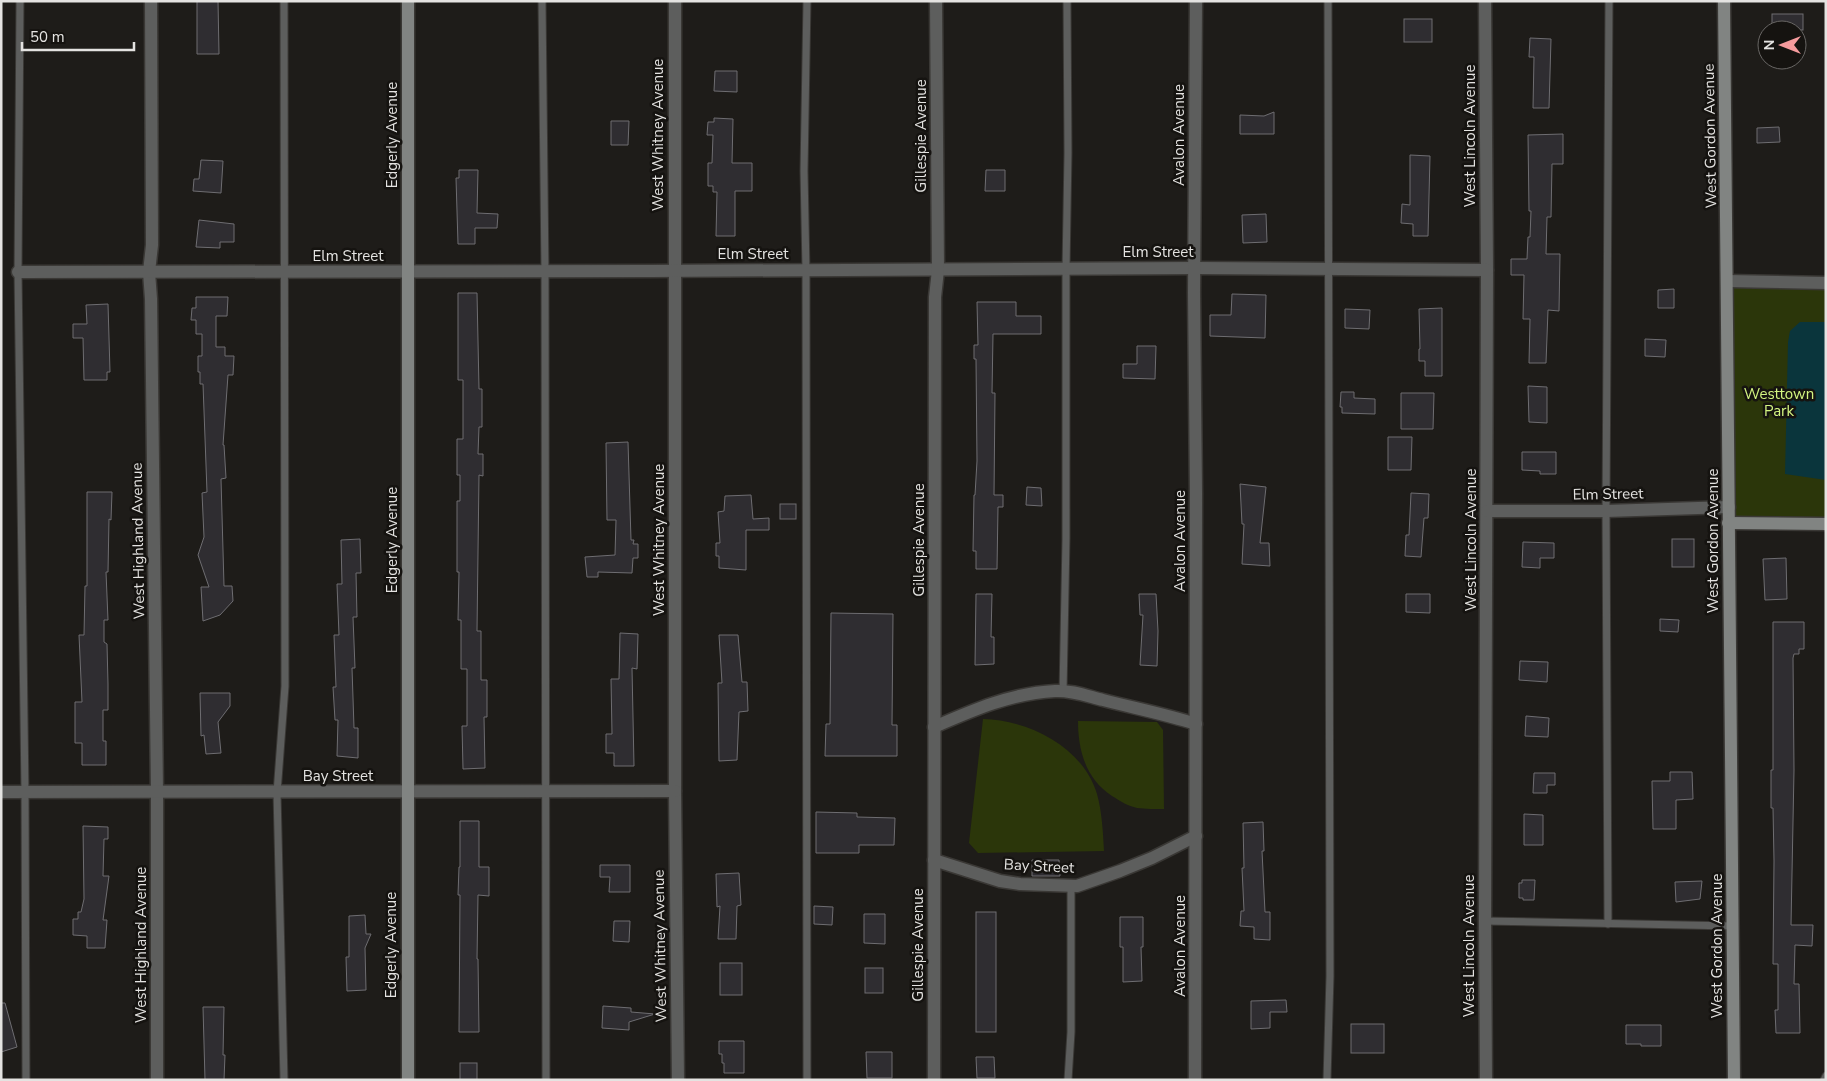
<svg xmlns="http://www.w3.org/2000/svg" width="1827" height="1081" font-family="'Nunito Sans',sans-serif">
<style>
.green{fill:#2b360a}
.water{fill:#0a353c}
.building{fill:#2f2d31;stroke:#6e6d71}
.lines{fill:none;stroke-linecap:round;stroke-linejoin:round}
.lane-casing{stroke:#3a3835;stroke-width:9}
.street-casing{stroke:#3a3835;stroke-width:15}
.secondary-casing{stroke:#3a3835;stroke-width:15}
.lane{stroke:#5d5e5d;stroke-width:7}
.street{stroke:#5d5e5d;stroke-width:12}
.secondary{stroke:#818482;stroke-width:12}
.labels{text-anchor:middle;dominant-baseline:central;stroke-width:5;stroke-linejoin:round;paint-order:stroke}
.street-label{font-size:15px;fill:#e4e3e1;stroke:#151310}
.park-label{font-size:15px;fill:#d3f481;stroke:#151310}
</style>
<rect width="100%" height="100%" fill="#1e1c19"/>
<g class="green">
<polygon points="1731,285 1826,287 1826,519 1734,519"/>
<path d="M983,719C1029,720 1083,747 1097,794C1102,812 1103,832 1104,851L978,853L969,843Z"/>
<path d="M1078,721L1157,722L1163,730L1164,809C1155,809 1146,809 1137,808C1128,806 1120,801 1112,796C1086,779 1078,751 1078,721Z"/>
</g>
<polygon class="water" points="1800,322 1826,322 1826,480 1785,474 1788,342 1790,331"/>
<g class="building">
<polygon points="197,1 218,1 219,54 197,54"/>
<rect x="1772" y="14" width="31" height="16"/>
<rect x="1404" y="19" width="28" height="23"/>
<polygon points="1530,38 1551,39 1549,108 1533,108 1534,57 1529,57"/>
<polygon points="715,71 737,71 737,92 714,91"/>
<polygon points="1274,112 1274,134 1240,134 1240,115 1264,116"/>
<polygon points="714,118 733,119 732,163 752,163 752,191 735,191 735,236 716,236 717,192 713,192 713,186 708,186 708,163 712,163 713,135 707,135 708,122 714,122"/>
<polygon points="611,121 629,121 628,145 611,145"/>
<polygon points="1779,127 1780,142 1757,143 1757,128"/>
<polygon points="1563,134 1563,164 1552,164 1551,217 1547,217 1546,254 1560,254 1559,311 1548,310 1546,363 1529,363 1530,319 1523,319 1524,275 1511,275 1511,259 1527,259 1528,237 1530,237 1531,211 1529,211 1528,135"/>
<polygon points="1410,155 1430,156 1428,236 1413,236 1413,224 1401,223 1402,204 1410,205"/>
<polygon points="201,160 223,161 221,193 193,191 194,179 199,179"/>
<polygon points="459,170 478,170 477,213 498,214 497,228 475,228 475,244 458,244 456,178 459,178"/>
<polygon points="986,170 1005,170 1005,191 985,191"/>
<polygon points="1266,214 1267,242 1243,243 1242,215"/>
<polygon points="199,220 234,224 234,242 220,242 220,248 196,247"/>
<polygon points="1674,289 1674,308 1658,308 1658,290"/>
<polygon points="458,293 477,293 479,389 482,389 482,427 479,427 478,454 483,454 483,476 479,475 477,631 481,631 481,680 487,680 487,717 484,717 485,768 463,769 462,726 467,726 467,669 461,669 461,620 458,620 459,572 457,572 457,501 460,501 460,475 457,475 457,439 463,439 463,380 458,380"/>
<polygon points="1232,294 1266,295 1265,338 1210,336 1210,315 1231,315"/>
<polygon points="196,297 228,297 227,316 216,316 216,347 225,347 225,356 234,356 233,375 228,375 223,445 224,445 226,478 221,479 224,586 232,586 233,601 220,615 203,621 201,587 209,587 198,555 204,537 202,493 207,492 203,384 200,384 200,372 198,372 198,356 202,356 202,334 196,334 196,320 191,320 192,308 196,308"/>
<polygon points="977,302 1016,302 1016,316 1041,316 1041,334 993,334 992,393 995,393 994,495 1003,495 1003,507 998,507 997,569 976,569 976,551 973,551 974,495 975,495 977,461 976,359 974,359 974,345 978,345"/>
<polygon points="108,304 110,372 107,372 107,380 84,380 83,338 73,338 73,324 87,324 86,305"/>
<polygon points="1442,308 1442,376 1425,376 1425,361 1419,361 1419,349 1420,349 1419,309"/>
<polygon points="1345,309 1370,310 1369,329 1345,328"/>
<polygon points="1645,339 1666,340 1665,357 1645,356"/>
<polygon points="1137,346 1156,346 1155,379 1123,378 1123,364 1137,364"/>
<polygon points="1528,386 1547,387 1547,423 1529,422"/>
<polygon points="1341,392 1354,392 1354,398 1375,399 1375,414 1342,413 1342,407 1340,407"/>
<polygon points="1401,393 1434,393 1433,429 1401,429"/>
<polygon points="1388,437 1412,437 1411,470 1388,470"/>
<polygon points="628,442 631,540 634,540 633,544 638,544 638,558 633,558 632,573 598,572 598,577 587,577 585,557 615,555 616,520 607,520 606,443"/>
<polygon points="1522,452 1556,452 1556,474 1540,474 1540,471 1522,470"/>
<polygon points="1240,484 1266,487 1260,543 1269,543 1270,566 1242,564 1244,524 1242,524"/>
<polygon points="1027,487 1041,488 1042,506 1026,505"/>
<polygon points="87,492 112,492 111,520 109,519 108,572 106,572 108,620 104,620 104,642 107,644 108,684 108,710 103,710 103,741 106,741 106,765 82,765 82,743 75,743 75,702 82,702 79,635 84,635 85,586 87,586"/>
<polygon points="1411,493 1429,494 1428,518 1424,518 1421,557 1405,556 1406,535 1409,535"/>
<polygon points="751,495 753,519 769,518 769,530 746,530 746,570 719,568 719,556 716,556 716,543 720,543 718,512 724,511 725,496"/>
<rect x="780" y="504" width="16" height="15"/>
<polygon points="360,539 361,573 356,573 357,617 353,617 355,668 352,668 354,728 358,728 358,758 337,756 338,720 335,720 333,687 336,687 334,635 339,635 337,584 342,584 341,540"/>
<rect x="1672" y="539" width="22" height="28"/>
<polygon points="1523,542 1554,543 1554,558 1540,558 1540,568 1522,567"/>
<polygon points="1786,558 1787,599 1765,600 1763,559"/>
<polygon points="976,594 992,594 991,637 994,637 994,664 975,665"/>
<polygon points="1139,594 1156,594 1158,631 1157,666 1140,665 1143,615 1140,615"/>
<polygon points="1406,594 1430,594 1430,613 1406,612"/>
<polygon points="831,613 893,614 892,725 897,725 897,756 825,756 826,724 830,724"/>
<polygon points="1660,619 1679,620 1678,632 1660,631"/>
<polygon points="1773,622 1804,622 1804,649 1799,649 1799,654 1794,654 1793,658 1794,770 1791,925 1813,925 1812,946 1795,945 1794,984 1799,984 1800,1033 1776,1033 1775,1010 1778,1010 1778,964 1773,964 1774,861 1773,808 1771,808 1771,770 1773,770"/>
<polygon points="620,633 638,634 637,669 632,668 634,766 614,766 614,753 606,753 606,734 612,734 611,679 619,679"/>
<polygon points="719,635 738,635 742,682 747,682 748,711 739,712 737,760 719,761 718,683 722,683"/>
<polygon points="1520,661 1548,662 1547,682 1519,680"/>
<polygon points="200,693 230,693 230,706 218,722 221,753 206,754 204,735 201,736"/>
<polygon points="1526,716 1549,718 1548,737 1525,736"/>
<polygon points="1670,772 1692,772 1693,799 1676,800 1676,829 1653,829 1652,781 1670,781"/>
<polygon points="1534,773 1555,773 1555,785 1547,785 1547,793 1533,793"/>
<polygon points="816,812 857,813 857,817 895,818 894,845 859,845 859,853 816,853"/>
<polygon points="1524,814 1543,815 1543,845 1524,845"/>
<polygon points="460,821 479,821 479,867 489,867 489,896 478,895 477,959 478,959 479,1032 459,1032 460,895 458,895 459,867 460,867"/>
<polygon points="1263,822 1264,851 1262,851 1265,912 1270,912 1270,940 1254,939 1254,927 1240,926 1241,911 1244,911 1242,868 1244,868 1243,823"/>
<polygon points="83,826 108,827 108,839 104,839 103,876 109,876 103,920 107,920 105,948 87,948 87,936 73,935 73,919 78,919 78,912 81,912 84,899"/>
<polygon points="1032,860 1059,860 1060,876 1032,876"/>
<polygon points="600,865 630,865 630,892 609,892 610,877 600,877"/>
<polygon points="739,873 741,905 737,906 736,939 718,939 720,906 717,907 716,874"/>
<polygon points="1522,880 1535,880 1534,900 1523,900 1523,898 1519,898 1519,883 1522,883"/>
<polygon points="1702,881 1700,899 1676,902 1675,882"/>
<polygon points="814,906 833,907 832,925 814,924"/>
<rect x="976" y="912" width="20" height="120"/>
<polygon points="864,914 885,914 885,944 864,943"/>
<polygon points="365,915 366,934 371,934 365,948 366,990 347,991 346,957 349,957 349,916"/>
<polygon points="1120,917 1143,917 1143,947 1141,947 1142,981 1123,982 1123,947 1120,947"/>
<polygon points="614,921 630,921 629,942 613,941"/>
<rect x="720" y="963" width="22" height="32"/>
<rect x="865" y="968" width="18" height="25"/>
<polygon points="1286,1000 1287,1012 1270,1012 1270,1028 1251,1029 1251,1001"/>
<polygon points="1,1003 5,1003 17,1047 1,1052"/>
<polygon points="603,1006 631,1008 631,1012 655,1014 629,1022 629,1030 602,1028"/>
<polygon points="203,1007 224,1007 223,1055 225,1055 224,1080 205,1080"/>
<rect x="1351" y="1024" width="33" height="29"/>
<polygon points="1626,1025 1661,1025 1661,1046 1641,1046 1641,1044 1626,1044"/>
<polygon points="719,1041 744,1041 744,1073 724,1073 724,1063 722,1063 722,1054 719,1054"/>
<polygon points="866,1052 892,1052 892,1078 867,1078"/>
<polygon points="976,1057 994,1057 995,1078 977,1078"/>
<rect x="460" y="1063" width="17" height="17"/>
</g>
<g class="lines">
<g class="lane-casing">
<g id="lane">
<polyline points="20,1 18,272 25,792 26,1080"/>
<polyline points="542,1 545,272 546,1080"/>
<polyline points="1063,692 1066,539 1066,269 1068,153 1067,1"/>
<polyline points="1485,921 1734,926"/>
<polyline points="1608,924 1606,511 1609,1"/>
<polyline points="284,1080 277,793 285,686 284,1"/>
<polyline points="807,1080 806,270 804,171 807,1"/>
<polyline points="1068,1080 1071,1032 1071,886"/>
<polyline points="1327,1080 1330,976 1328,1"/>
<polyline points="1824,1080 1826,1076"/>
</g>
</g>
<g class="street-casing">
<g id="street">
<polyline points="151,1 152,245 149,272 151,299 157,792 157,1080"/>
<polyline points="675,1 675,791 678,1080"/>
<polyline points="1485,1 1487,270 1485,921 1486,1080"/>
<polyline points="18,272 650,271 1195,268 1487,270"/>
<polyline points="1728,281 1826,283"/>
<polyline points="1487,511 1606,511 1729,507"/>
<path d="M934,727C973,710 1012,693 1055,691C1071,690 1087,696 1103,700C1134,708 1165,714 1196,724"/>
<polyline points="1,792 675,791"/>
<polyline points="934,860 1000,881 1020,884 1077,886 1120,871 1152,858 1196,836"/>
<polyline points="934,1080 935,297 938,270 936,1"/>
<polyline points="1195,1080 1196,493 1194,293 1196,1"/>
</g>
</g>
<g class="secondary-casing">
<g id="secondary">
<polyline points="1724,1 1734,1080"/>
<polyline points="1728,523 1826,524"/>
<polyline points="408,1080 408,1"/>
</g>
</g>
<use href="#lane" class="lane"/>
<use href="#street" class="street"/>
<use href="#secondary" class="secondary"/>
</g>
<g class="labels">
<g class="street-label">
<text transform="translate(392 135) rotate(-90)">Edgerly Avenue</text>
<text transform="translate(658 135) rotate(-90)">West Whitney Avenue</text>
<text transform="translate(1179 135) rotate(-90)">Avalon Avenue</text>
<text transform="translate(921 136) rotate(-90)">Gillespie Avenue</text>
<text transform="translate(1470 136) rotate(-90)">West Lincoln Avenue</text>
<text transform="translate(1710 136) rotate(-91)">West Gordon Avenue</text>
<text x="1158" y="252">Elm Street</text>
<text x="753" y="254">Elm Street</text>
<text x="348" y="256">Elm Street</text>
<text transform="translate(1608 494) rotate(-1)">Elm Street</text>
<text transform="translate(392 540) rotate(-90)">Edgerly Avenue</text>
<text transform="translate(659 540) rotate(-90)">West Whitney Avenue</text>
<text transform="translate(919 540) rotate(-90)">Gillespie Avenue</text>
<text transform="translate(1471 540) rotate(-90)">West Lincoln Avenue</text>
<text transform="translate(138 541) rotate(-91)">West Highland Avenue</text>
<text transform="translate(1180 541) rotate(-90)">Avalon Avenue</text>
<text transform="translate(1713 541) rotate(-90)">West Gordon Avenue</text>
<text x="338" y="776">Bay Street</text>
<text transform="translate(1039 866) rotate(3)">Bay Street</text>
<text transform="translate(141 945) rotate(-90)">West Highland Avenue</text>
<text transform="translate(391 945) rotate(-90)">Edgerly Avenue</text>
<text transform="translate(918 945) rotate(-90)">Gillespie Avenue</text>
<text transform="translate(660 946) rotate(-91)">West Whitney Avenue</text>
<text transform="translate(1180 946) rotate(-90)">Avalon Avenue</text>
<text transform="translate(1469 946) rotate(-90)">West Lincoln Avenue</text>
<text transform="translate(1717 946) rotate(-90)">West Gordon Avenue</text>
</g>
<g class="park-label">
<text x="1779" y="394">Westtown<tspan x="1779" dy="17">Park</tspan></text>
</g>
</g>
<rect width="1827" height="1081" fill="none" stroke="#e4e3e1" stroke-width="5"/>
<g transform="translate(1782 45) rotate(270)"><circle r="24" fill="#151310" stroke="#686664"/>
<path d="M0-4L9 19L0 12L-9 19Z" fill="#f59b9d"/>
<text y="-8" font-size="14" font-weight="bold" text-anchor="middle" fill="#e4e3e1">N</text>
</g>
<path d="M22 42v8h112v-8" fill="none" stroke="#e4e3e1" stroke-width="2.5"/>
<text x="30" y="42" font-size="15" fill="#e4e3e1" stroke="#151310" stroke-width="4" paint-order="stroke">50 m</text>
</svg>
